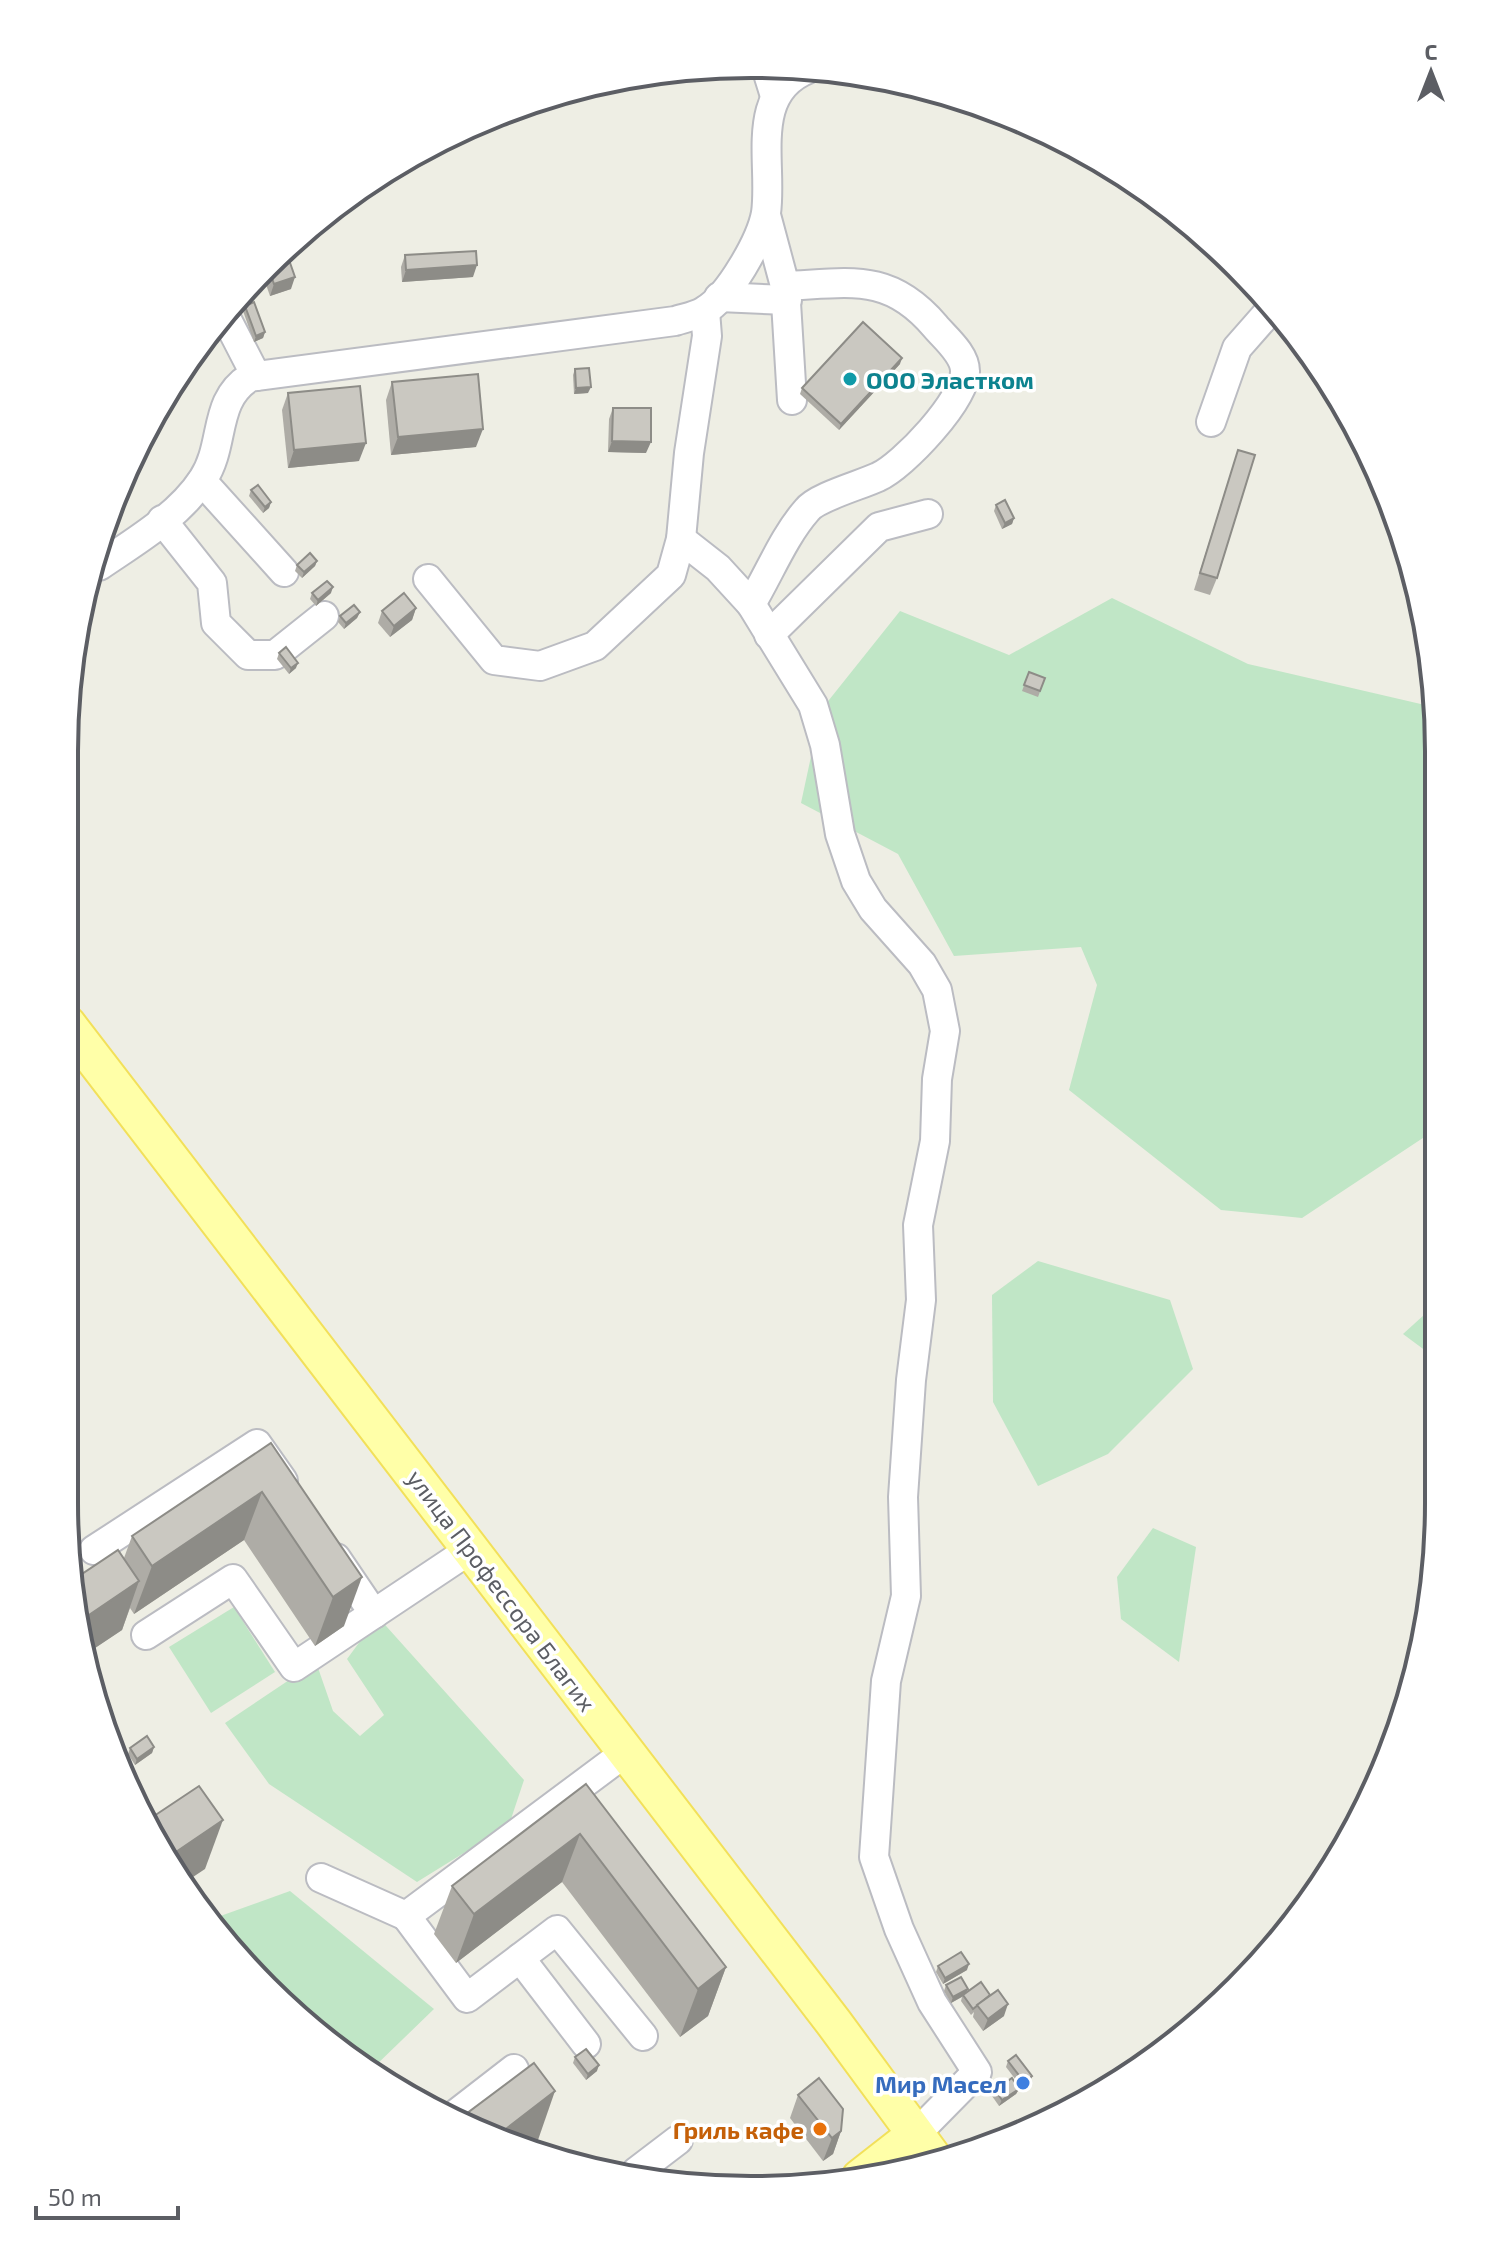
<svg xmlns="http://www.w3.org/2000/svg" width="1503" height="2254" font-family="'Exo 2',sans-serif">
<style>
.green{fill:#c0e6c6}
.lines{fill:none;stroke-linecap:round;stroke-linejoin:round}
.minor-casing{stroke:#bbbcc2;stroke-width:32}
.major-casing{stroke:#f2e05a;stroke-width:40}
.minor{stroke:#fff;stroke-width:28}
.major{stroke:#ffffa8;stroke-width:36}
.wall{fill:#aeaca6}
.shaded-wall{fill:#8d8c87}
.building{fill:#cac8c1;stroke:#8d8c87;stroke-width:2}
.culture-dot{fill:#0f9aa8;stroke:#fff;stroke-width:3}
.shop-dot{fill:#3f7fe0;stroke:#fff;stroke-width:3}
.food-dot{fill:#e8710a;stroke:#fff;stroke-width:3}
.labels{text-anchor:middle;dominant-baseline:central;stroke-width:7;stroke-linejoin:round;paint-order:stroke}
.culture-label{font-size:24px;font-weight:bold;fill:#0d838f;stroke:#fff;text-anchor:start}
.street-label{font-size:24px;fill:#5c5e64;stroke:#fff}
.shop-label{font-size:24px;font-weight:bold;fill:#366cbe;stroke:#fff;text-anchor:end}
.food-label{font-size:24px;font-weight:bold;fill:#c56008;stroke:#fff;text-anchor:end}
.rim{fill:none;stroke:#5c5e64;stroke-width:4}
</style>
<rect width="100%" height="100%" fill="#eeeee4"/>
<g class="green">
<polygon points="1112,598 1248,664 1438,708 1435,1130 1302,1218 1221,1210 1069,1090 1097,985 1081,947 954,956 898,854 801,803 821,710 900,611 1009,655"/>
<polygon points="1038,1261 1170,1300 1193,1369 1108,1454 1038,1486 993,1402 992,1295"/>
<polygon points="1435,1305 1434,1357 1403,1334"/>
<polygon points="1153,1528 1196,1547 1179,1662 1121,1619 1117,1577"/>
<polygon points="234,1607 275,1672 211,1713 169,1647"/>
<polygon points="378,1617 524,1780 509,1825 417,1882 269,1784 225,1723 316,1662 333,1711 360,1736 384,1715 347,1659"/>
<polygon points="290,1891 434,2009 371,2070 333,2048 212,1919"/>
</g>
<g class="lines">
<g class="minor-casing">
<g id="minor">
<polyline points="766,67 775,96"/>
<polyline points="766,215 785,286 792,400"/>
<polyline points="719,297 787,300"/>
<polyline points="224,314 256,376"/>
<polyline points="1211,422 1237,348 1273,307"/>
<polyline points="202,481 284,572"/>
<polyline points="162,520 212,583 216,623 248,655 275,655 324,616"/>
<polyline points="681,539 718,568 751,604 813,705 825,745 840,834 856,881 873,909 922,964 937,990 945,1031 937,1079 935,1141 918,1225 921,1300 911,1380 903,1497 906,1596 886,1681 874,1857 899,1929 932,2002 977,2072 915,2135"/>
<path d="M99,566C134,542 179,516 203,479C226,444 212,401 250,377L675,321C684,318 696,316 704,311C729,297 761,240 766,213C773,164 748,93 808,69"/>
<polyline points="428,579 494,660 540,666 595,646 671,575 681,539 689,453 707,336 705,311"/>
<path d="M751,604C769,574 784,536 807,510C817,497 861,485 878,477C903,466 966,399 965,371C965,354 945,338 935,326C889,272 850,283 785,286"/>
<polyline points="769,635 879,527 928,514"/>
<polyline points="94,1550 257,1444 283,1481"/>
<polyline points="336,1558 374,1614"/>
<polyline points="146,1635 233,1579 294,1667 471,1549"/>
<polyline points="321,1878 406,1916 626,1752"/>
<polyline points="406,1916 467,1998 557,1930 643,2036"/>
<polyline points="520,1958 586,2044"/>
<polyline points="452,2117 514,2069"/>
<polyline points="636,2172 678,2140"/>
</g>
</g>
<g class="major-casing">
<g id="major">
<polyline points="67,1024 834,2023 934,2159"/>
<polyline points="860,2178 915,2135"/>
</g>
</g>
<use href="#minor" class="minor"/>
<use href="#major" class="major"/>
</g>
<g class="wall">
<polygon points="405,255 473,277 402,282 401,267"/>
<polygon points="274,261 291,289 270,296 263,276 265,270"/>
<polygon points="245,306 265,332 263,338 254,342 243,311"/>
<polygon points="900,364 839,430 800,394 802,388"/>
<polygon points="575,369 588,393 574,394 573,375"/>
<polygon points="392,382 476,447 391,455 386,400"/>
<polygon points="288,393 359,461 288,468 282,410"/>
<polygon points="613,408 646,453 608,452 609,419"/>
<polygon points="1238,450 1217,578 1210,595 1194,590"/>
<polygon points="251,490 271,502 269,508 263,513 249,496"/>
<polygon points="996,505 1014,518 1012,524 1002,529 994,511"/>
<polygon points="317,561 315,566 302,578 295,571 297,565"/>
<polygon points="312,593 331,593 316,606 310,599"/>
<polygon points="416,608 412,620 390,637 378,623 382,611"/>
<polygon points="360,612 357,618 344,629 338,622 340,616"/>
<polygon points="279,653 296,668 289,674 277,659"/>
<polygon points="1029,672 1045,678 1038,697 1022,691"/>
<polygon points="271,1443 344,1626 315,1646 244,1540 134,1614 130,1608 122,1630 89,1652 76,1578 124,1558 132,1536"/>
<polygon points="154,1747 152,1753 135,1765 128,1754 130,1748"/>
<polygon points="586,1784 726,1967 708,2016 680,2037 562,1882 456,1963 434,1934 452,1886"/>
<polygon points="938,1966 967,1970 943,1984 936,1972"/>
<polygon points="946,1985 968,1989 966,1992 1004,2016 983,2031 973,2017 974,2012 971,2015 961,2001 962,1997 951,2003 944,1991"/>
<polygon points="575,2057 597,2071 586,2080 573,2063"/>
<polygon points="1008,2061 1032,2076 1030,2082 1022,2088 1006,2067"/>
<polygon points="1019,2089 1016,2094 999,2106 992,2096 995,2090"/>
<polygon points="798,2095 841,2131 833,2154 823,2161 790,2118"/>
</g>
<g class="shaded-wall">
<polygon points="310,234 307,240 293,243 301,236"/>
<polygon points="477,265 473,277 402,282 406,270"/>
<polygon points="295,277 291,289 270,296 274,284"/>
<polygon points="265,332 263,338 254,342 256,336"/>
<polygon points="902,358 900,364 839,430 841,424"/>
<polygon points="591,387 588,393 574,394 576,388"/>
<polygon points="483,429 476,447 391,455 398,437"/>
<polygon points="612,441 651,442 646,453 608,452"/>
<polygon points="366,443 359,461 288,468 294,450"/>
<polygon points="271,502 269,508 263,513 265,507"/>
<polygon points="1014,518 1012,524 1002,529 1005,523"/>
<polygon points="317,561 315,566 302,578 304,572"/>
<polygon points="333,587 331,593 316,606 318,600"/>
<polygon points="416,608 412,620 390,637 394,626"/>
<polygon points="360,612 357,618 344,629 346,623"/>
<polygon points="298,663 296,668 289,674 291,668"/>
<polygon points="262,1492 244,1540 134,1614 152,1566"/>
<polygon points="362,1577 344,1626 315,1646 333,1597"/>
<polygon points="139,1581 122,1630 89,1652 83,1619"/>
<polygon points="154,1747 152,1753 135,1765 137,1759"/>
<polygon points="223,1820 205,1869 181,1885 167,1858"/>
<polygon points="580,1834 562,1882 456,1963 474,1914"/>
<polygon points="969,1964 967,1970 943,1984 945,1978"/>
<polygon points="726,1967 708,2016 680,2037 698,1989"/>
<polygon points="968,1989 965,1995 951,2003 953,1997"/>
<polygon points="1008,2004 1004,2016 983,2031 988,2019"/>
<polygon points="599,2065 597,2071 586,2080 588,2074"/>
<polygon points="1032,2076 1030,2082 1022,2088 1024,2082"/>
<polygon points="1019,2089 1016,2094 999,2106 1002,2100"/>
<polygon points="555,2091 538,2140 528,2147 493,2139"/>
<polygon points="841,2131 833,2154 823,2161 832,2138"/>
</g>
<g class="building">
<polygon points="308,229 310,234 301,236"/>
<polygon points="476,251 477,265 406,270 405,255"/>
<polygon points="288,257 295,277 274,284 268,267 274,261"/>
<polygon points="254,302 265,332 256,336 245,306"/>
<polygon points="863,322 902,358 841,424 802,388"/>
<polygon points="589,368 591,387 576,388 575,369"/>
<polygon points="478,374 483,429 398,437 392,382"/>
<polygon points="360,386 366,443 294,450 288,393"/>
<polygon points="613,408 651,408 651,442 612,441"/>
<polygon points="1238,450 1255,455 1217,578 1200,573"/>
<polygon points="258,485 271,502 265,507 251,490"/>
<polygon points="1005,500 1014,518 1005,523 996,505"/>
<polygon points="310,553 317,561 304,572 297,565"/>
<polygon points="327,581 333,587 318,600 312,593"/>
<polygon points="404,593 416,608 394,626 382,611"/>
<polygon points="354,605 360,612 346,623 340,616"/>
<polygon points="286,647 298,663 291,668 279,653"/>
<polygon points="1029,672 1045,678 1040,691 1024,685"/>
<polygon points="271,1443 362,1577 333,1597 262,1492 152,1566 132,1536"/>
<polygon points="118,1550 139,1581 83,1619 76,1578"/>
<polygon points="147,1736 154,1747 137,1759 130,1748"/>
<polygon points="586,1784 726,1967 698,1989 580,1834 474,1914 452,1886"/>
<polygon points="199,1786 223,1820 167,1858 148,1820"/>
<polygon points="961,1952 969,1964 945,1978 938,1966"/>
<polygon points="961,1977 968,1989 953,1997 946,1985"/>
<polygon points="981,1982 990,1995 973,2009 963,1995"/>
<polygon points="998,1990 1008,2004 988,2019 977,2005"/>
<polygon points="586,2049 599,2065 588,2074 575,2057"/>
<polygon points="1016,2055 1032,2076 1024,2082 1008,2061"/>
<polygon points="534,2063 555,2091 493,2139 489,2138 458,2120"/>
<polygon points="819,2078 843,2109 841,2131 832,2138 798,2095"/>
<polygon points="1012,2078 1019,2089 1002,2100 995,2090"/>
</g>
<circle class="culture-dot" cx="850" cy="379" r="8"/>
<circle class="shop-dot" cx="1023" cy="2083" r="8"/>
<circle class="food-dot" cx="820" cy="2129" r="8"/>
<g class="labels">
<g class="culture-label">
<text x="866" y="379">ООО Эластком</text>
</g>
<g class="street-label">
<text transform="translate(502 1590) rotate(53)">улица Профессора Благих</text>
</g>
<g class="shop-label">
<text x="1007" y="2083">Мир Масел</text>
</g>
<g class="food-label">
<text x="804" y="2129">Гриль кафе</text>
</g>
</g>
<path d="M0 0H1503V2254H0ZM751 78H752A673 673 0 0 1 1425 751V1503A673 673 0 0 1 752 2176H751A673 673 0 0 1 78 1503V751A673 673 0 0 1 751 78Z" fill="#fff" fill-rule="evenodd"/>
<path class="rim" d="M751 78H752A673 673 0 0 1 1425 751V1503A673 673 0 0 1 752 2176H751A673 673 0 0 1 78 1503V751A673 673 0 0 1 751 78Z"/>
<g transform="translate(1431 72)" stroke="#ffffff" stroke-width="6" paint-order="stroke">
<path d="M0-6L14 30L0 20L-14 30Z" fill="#5c5e64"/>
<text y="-12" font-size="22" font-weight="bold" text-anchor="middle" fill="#5c5e64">С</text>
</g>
<path d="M36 2206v12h142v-12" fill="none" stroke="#5c5e64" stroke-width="4"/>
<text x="48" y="2206" font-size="24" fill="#5c5e64" stroke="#ffffff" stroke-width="6" paint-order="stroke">50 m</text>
</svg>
